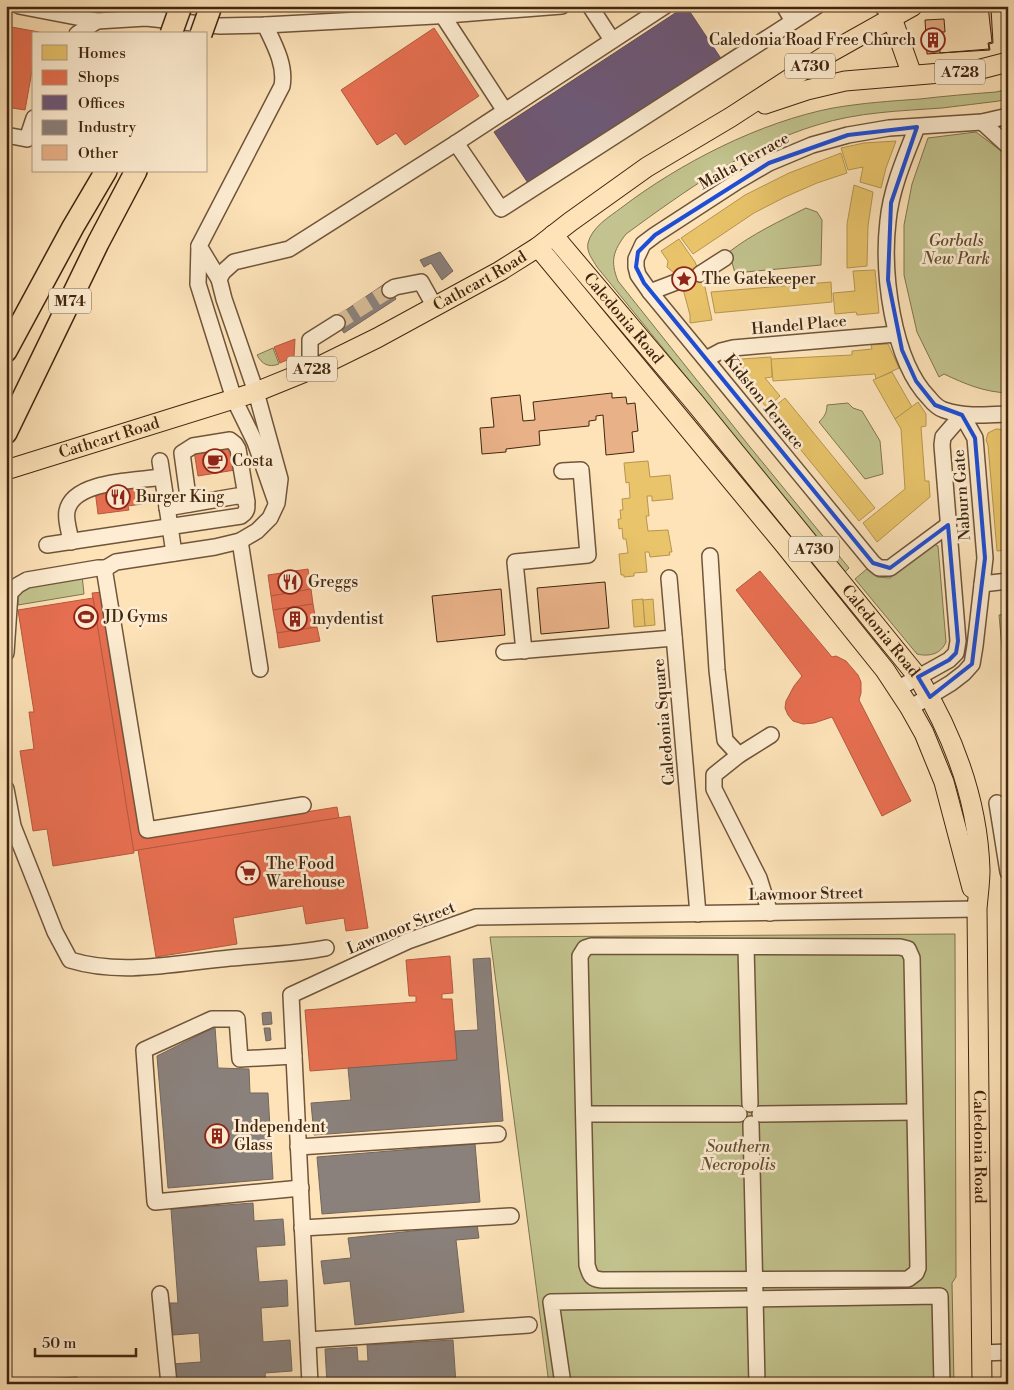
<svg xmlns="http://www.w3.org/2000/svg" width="1014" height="1390" font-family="'Libre Bodoni',serif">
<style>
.green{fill:#c2c38e;stroke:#81744f}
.homes{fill:#e9c46a;stroke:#b6954f}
.shops{fill:#e76f51;stroke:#b5593e}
.offices{fill:#6d597a;stroke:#604a5a}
.industry{fill:#8a817c;stroke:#74665c}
.building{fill:#e9b188;stroke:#402610}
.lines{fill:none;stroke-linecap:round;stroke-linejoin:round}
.minor-tunnel{stroke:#d8bd97;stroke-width:15;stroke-dasharray:15 8;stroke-linecap:butt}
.minor-casing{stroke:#70553a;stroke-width:18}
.major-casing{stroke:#402610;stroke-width:21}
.highway-casing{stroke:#402610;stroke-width:24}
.minor{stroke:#feedd2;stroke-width:15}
.major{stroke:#fee3b9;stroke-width:19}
.highway{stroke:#fee3b9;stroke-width:21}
.highway-bridge-casing{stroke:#402610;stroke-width:24;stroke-linecap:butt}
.highway-bridge{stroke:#fee3b9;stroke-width:21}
.marked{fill:none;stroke:#1d4ed8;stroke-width:4;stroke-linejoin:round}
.labels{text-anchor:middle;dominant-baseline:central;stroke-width:5;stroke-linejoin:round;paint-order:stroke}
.shield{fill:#feedd2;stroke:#79624a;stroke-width:1}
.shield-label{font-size:15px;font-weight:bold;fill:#402610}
.poi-label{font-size:16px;fill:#402610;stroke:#feedd2;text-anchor:start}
.street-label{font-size:16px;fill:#402610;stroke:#feedd2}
.park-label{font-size:16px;font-style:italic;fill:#604d30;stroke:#feedd2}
</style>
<rect width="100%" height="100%" fill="#fee3b9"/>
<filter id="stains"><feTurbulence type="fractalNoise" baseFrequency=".004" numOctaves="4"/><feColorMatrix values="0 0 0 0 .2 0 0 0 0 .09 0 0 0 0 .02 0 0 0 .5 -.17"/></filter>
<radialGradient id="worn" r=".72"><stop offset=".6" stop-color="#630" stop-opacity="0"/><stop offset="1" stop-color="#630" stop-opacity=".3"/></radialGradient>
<g class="green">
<path d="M1008,89V98L999,101C980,103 961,106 942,108C900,111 858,112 817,125C747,146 685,191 626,234C613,251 610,261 618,281L750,447L849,568L845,572L597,267C593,260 586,252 588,243C592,227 609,217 621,208C680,163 760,122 833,108C862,103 891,101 920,99C945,96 970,94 996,92Z"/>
<path d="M976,132L1008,156V393C984,392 965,384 944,374L939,377L917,332L904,275V225L912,184L928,138Z"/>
<path d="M806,208L817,212L822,220L821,265L735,273L729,252C752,234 780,221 806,208Z"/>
<path d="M273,348L279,364C268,368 262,364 257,355Z"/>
<path d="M848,403L853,408L862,411L880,441L883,474L865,479L819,422C824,417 827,413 827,405Z"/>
<path d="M932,543L938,546L946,642C941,654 929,657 917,654L855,579L868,568L877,577L890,578Z"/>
<polygon points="82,575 84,594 18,605 18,596 27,586"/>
<polygon points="1008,614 1008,681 1005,682 999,615"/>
<polygon points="955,934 956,1277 952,1283 954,1384 549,1384 490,937"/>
</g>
<g class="homes">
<polygon points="896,141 886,168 881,188 860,182 863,167 848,170 841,148 864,143"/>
<polygon points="841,153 847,173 817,183 785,197 754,213 693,254 681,238 745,195 789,173"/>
<polygon points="854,185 873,192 868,226 867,266 847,268 847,224"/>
<polygon points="679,239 695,262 700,274 705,287 712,320 690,323 690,315 683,289 674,273 667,267 668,261 661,251"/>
<polygon points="875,270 879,313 857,315 856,312 835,314 833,293 855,291 853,271"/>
<polygon points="831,282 832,302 715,313 711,292"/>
<polygon points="888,344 899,368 876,379 875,374 773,381 771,359 852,355 852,351 872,349 871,345"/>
<polygon points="771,357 772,377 765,378 780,396 767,408 735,370 734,364 737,360 742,359"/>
<polygon points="892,372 912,407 895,419 873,380"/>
<polygon points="785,398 875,508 859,521 769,411"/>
<polygon points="918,402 926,414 926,426 921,427 925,481 929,481 930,497 877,542 863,523 905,489 901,429 895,419"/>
<polygon points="996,429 1008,430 1008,449 1006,449 1008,478 1008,550 997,551 988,445 986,440 988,433"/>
<polygon points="648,461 650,477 670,475 673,499 652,501 652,496 647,496 649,516 646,516 648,531 668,530 672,552 669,552 670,555 650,557 649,552 645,552 647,572 634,573 634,576 624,577 624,575 621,575 619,554 628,553 626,539 623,539 622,528 619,529 618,519 621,519 620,510 623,510 622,499 630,498 629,482 626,483 624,463"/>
<polygon points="643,599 645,626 634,627 632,600"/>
<polygon points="653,599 655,625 645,626 643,600"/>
</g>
<g class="shops">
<polygon points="6,26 39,32 38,34 34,34 34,60 25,110 6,107"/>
<polygon points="434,28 479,96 405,145 396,133 377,145 341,90"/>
<polygon points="295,339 294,357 280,363 274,347"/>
<polygon points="232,446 235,470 198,476 194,451"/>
<polygon points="139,484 142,504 128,506 129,510 98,514 95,490"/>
<polygon points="308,569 311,589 271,596 268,575"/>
<polygon points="760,571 832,657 836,656 846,661 858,675 861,682 861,693 859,700 911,801 882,816 832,717 814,723 803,724 793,721 788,715 785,708 786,701 794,686 802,676 736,590"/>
<polygon points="311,589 313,604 273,610 271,596"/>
<polygon points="103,592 142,838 337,807 339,818 133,851 92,593"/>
<polygon points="93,598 134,853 53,866 47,829 33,831 20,751 34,749 29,712 34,712 18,610"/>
<polygon points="313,604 317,627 277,633 273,610"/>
<polygon points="317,627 320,641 279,648 277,633"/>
<polygon points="350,816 368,928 346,931 344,918 306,924 303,906 233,918 237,944 156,957 138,850"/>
<polygon points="450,956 453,993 442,994 442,999 452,999 457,1060 310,1071 305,1010 416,1002 416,996 409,996 406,960"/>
</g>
<polygon class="offices" points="686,6 722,60 530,186 494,132"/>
<g class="industry">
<polygon points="440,252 453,271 442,280 431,263 424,267 420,260"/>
<polygon points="386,283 396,299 344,333 334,318"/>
<polygon points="490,958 503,1121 314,1135 311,1103 351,1100 348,1068 457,1060 455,1031 478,1030 473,959"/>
<polygon points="271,1012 272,1024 263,1025 262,1013"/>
<polygon points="215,1027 218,1068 249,1069 250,1093 268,1093 273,1179 168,1188 157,1056"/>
<polygon points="264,1028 270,1028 271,1040 266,1041"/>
<polygon points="475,1144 480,1202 322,1214 317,1157"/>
<polygon points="253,1203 254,1221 283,1219 285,1245 256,1247 259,1282 287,1280 288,1306 261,1308 263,1342 290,1340 292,1371 265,1373 266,1384 174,1384 172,1364 201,1362 199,1333 173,1335 170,1303 178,1303 171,1209"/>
<polygon points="477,1224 479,1238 456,1240 464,1312 355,1325 350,1281 324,1284 321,1261 351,1258 348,1238"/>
<polygon points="453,1340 456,1384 327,1384 325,1349 357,1347 358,1361 368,1361 367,1345"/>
<polygon points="77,1377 77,1384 20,1384 20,1380"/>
<polygon points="20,1380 20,1384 6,1384 6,1381"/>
</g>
<g class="building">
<polygon points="988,6 991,8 993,43 989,44 990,50 940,53 989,49 988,43 992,42"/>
<polygon points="944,19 945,32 939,32 940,53 927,54 925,20"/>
<polygon points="612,393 612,398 626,397 627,404 635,403 638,431 632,432 634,452 606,455 603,415 596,416 596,420 589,421 589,426 539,431 540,445 506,449 506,452 482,454 480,428 494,427 491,398 520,395 523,421 535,420 533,402"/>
<polygon points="605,582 609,628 541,634 537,588"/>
<polygon points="501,589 505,635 437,642 432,596"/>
</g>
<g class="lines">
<g class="minor-tunnel">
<polyline points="679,281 700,274"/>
<polyline points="337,323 390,290"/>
</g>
<g class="minor-casing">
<g id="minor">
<polyline points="19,6 97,21 146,18 220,26 265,25 435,16 562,6"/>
<polyline points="590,6 612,40"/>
<polyline points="784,6 793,21"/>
<polyline points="882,6 892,18"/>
<polyline points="443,16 505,111"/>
<polyline points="77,34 97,21"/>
<polyline points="982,122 1008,146"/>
<path d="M917,127C905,157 891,189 888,221C882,272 892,360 929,398C933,403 938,408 944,410C964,417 987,415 1008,414"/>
<polyline points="6,135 27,139 34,118"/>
<polyline points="456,143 501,209 817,6"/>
<polyline points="199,246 198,284 234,399 255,442 276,502"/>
<polyline points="700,274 725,258"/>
<path d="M219,279L199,246L282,86C286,65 274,44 265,25"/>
<polyline points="390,290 395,287 421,282 435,307"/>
<polyline points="650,292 679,281"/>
<polyline points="706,359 721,351 733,348 896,334"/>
<polyline points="310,370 310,340 337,323"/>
<polyline points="160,461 174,553"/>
<polyline points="189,504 182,453 193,446 230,440 235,444 238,449 247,502"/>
<polyline points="948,525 890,568 879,568 873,563 650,292 638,275 636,267 636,259 643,244 655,235 738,181 769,163 812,145 848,135 889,128 982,122 1008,116"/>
<polyline points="240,541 260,669"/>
<path d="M71,542C70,533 65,520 67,511C73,480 137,481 162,477"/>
<path d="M47,545L241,516C249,511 248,504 243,497L237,496L167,508"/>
<polyline points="710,556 717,670 725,740 739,755 771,735"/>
<polyline points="669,578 698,914"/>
<polyline points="982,584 1008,581"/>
<polyline points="524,651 515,562 588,555 581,470 562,471"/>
<polyline points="504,652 674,638"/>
<polyline points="6,653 10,593 18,585 27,580 98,568 106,568"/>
<polyline points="897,689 949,660 956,653 958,641 942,445 943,437 962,415 975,438 985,558 975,646 972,664 964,673 951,683 910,708"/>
<polyline points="739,755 714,775 714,789 759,878 770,913"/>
<path d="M6,789L13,826L55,932L70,960C122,976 177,963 230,958C262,955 294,954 326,948"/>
<polyline points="997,803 1008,872"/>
<polyline points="303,805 147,830 105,574 106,568 116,562 215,547 240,541 257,531 270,518 277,503 280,479 256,392 224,299 219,279 223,272 234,262 289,249 456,143 665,6"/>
<path d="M591,946L900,947L908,949L912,958L918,1268L916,1273L908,1279L602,1280C591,1279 590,1275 587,1265L580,956L585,948Z"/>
<polyline points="746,947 750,1104"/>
<polyline points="294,1056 240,1059 237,1019 212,1019 144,1050 155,1202 301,1188"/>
<polyline points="584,1114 739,1114"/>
<polyline points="760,1114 914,1112"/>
<polyline points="751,1124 757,1384"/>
<polyline points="298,1147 498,1134"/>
<polyline points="302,1228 511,1216"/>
<polyline points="160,1294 169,1384"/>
<polyline points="308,1340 529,1325"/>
<polyline points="982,1353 1008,1352"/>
<polyline points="310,1384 291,995 408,941 476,917 977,909"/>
<polyline points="563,1384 551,1302 940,1296 942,1384"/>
</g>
</g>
<g class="major-casing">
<g id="major">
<polyline points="892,18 912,75"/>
<polyline points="765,104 807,90 845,81 977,70 1008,62"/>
<path id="s1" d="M553,235L696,404L918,677C953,735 978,802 980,870C980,883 978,896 977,909L982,1384"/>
<polyline points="538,247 783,543 885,670 910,708 924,733 944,782 972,888"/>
<path id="s2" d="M6,470L256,392L320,366L377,338L500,271L538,247L570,222L647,167L731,117L831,52L913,6"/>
</g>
</g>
<g class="highway-casing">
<g id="highway">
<polyline points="6,351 73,227 106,171"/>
<polyline points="6,433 98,243 136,171"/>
</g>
</g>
<use href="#minor" class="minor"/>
<use href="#major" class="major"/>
<use href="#highway" class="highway"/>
<g class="highway-bridge-casing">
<g id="highway-bridge">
<polyline points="171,34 181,6"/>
<polyline points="201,34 211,6"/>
</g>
</g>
<use href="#highway-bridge" class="highway-bridge"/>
</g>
<path class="marked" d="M917,127L891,203L888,280L902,350L916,381L935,405L962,415L975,438L985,558L972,664L930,697L918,677L949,660L956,653L958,641L948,525L890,568L873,563L644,283L636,267L638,252L655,235L769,163L848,135Z"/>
<defs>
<g id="building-ring" transform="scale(1.25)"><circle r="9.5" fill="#feedd2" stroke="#8f2418" stroke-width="1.5"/><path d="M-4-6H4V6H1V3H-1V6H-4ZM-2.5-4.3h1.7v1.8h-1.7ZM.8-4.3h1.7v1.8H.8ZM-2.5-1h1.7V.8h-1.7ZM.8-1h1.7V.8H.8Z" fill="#8f2418"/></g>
<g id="sight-ring" transform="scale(1.25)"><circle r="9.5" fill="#feedd2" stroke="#8f2418" stroke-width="1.5"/><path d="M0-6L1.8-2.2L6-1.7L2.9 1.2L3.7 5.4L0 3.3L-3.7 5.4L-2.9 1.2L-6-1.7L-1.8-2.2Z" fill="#8f2418"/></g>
<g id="cafe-ring" transform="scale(1.25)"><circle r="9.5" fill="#feedd2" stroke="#8f2418" stroke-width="1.5"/><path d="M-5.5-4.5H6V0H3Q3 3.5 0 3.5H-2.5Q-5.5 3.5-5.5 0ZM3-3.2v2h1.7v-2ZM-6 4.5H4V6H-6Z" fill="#8f2418"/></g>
<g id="restaurant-ring" transform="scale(1.25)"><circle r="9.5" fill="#feedd2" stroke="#8f2418" stroke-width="1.5"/><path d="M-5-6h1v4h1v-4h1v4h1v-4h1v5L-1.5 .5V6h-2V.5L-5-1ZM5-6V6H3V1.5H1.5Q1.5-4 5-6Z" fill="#8f2418"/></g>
<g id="stadium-ring" transform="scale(1.25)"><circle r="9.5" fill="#feedd2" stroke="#8f2418" stroke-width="1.5"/><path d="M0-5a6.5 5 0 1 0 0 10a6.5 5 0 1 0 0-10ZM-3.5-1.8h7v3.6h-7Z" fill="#8f2418"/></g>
<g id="supermarket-ring" transform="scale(1.25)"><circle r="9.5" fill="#feedd2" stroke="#8f2418" stroke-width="1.5"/><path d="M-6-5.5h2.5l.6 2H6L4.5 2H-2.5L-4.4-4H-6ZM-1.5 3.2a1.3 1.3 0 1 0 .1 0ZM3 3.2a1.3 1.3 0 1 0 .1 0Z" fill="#8f2418"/></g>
</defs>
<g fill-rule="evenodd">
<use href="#building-ring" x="933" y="40"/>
<use href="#sight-ring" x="684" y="279"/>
<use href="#cafe-ring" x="215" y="461"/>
<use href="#restaurant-ring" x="118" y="497"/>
<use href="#restaurant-ring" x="290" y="582"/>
<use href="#stadium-ring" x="86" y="617"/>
<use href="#building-ring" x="295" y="619"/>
<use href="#supermarket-ring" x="248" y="873"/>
<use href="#building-ring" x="217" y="1136"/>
</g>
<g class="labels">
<g class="shield">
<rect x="785" y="53.5" width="50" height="25" rx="4"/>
<rect x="935" y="59.5" width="50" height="25" rx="4"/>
<rect x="49" y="288.5" width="42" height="25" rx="4"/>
<rect x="287" y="356.5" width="50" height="25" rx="4"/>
<rect x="789" y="536.5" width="50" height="25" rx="4"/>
</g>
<g class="shield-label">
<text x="810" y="66">A730</text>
<text x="960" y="72">A728</text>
<text x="70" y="301">M74</text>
<text x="312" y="369">A728</text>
<text x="814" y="549">A730</text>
</g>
<g class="poi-label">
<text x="916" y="40" text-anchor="end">Caledonia Road Free Church</text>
<text x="702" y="279">The Gatekeeper</text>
<text x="232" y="461">Costa</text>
<text x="136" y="497">Burger King</text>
<text x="308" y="582">Greggs</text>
<text x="104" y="617">JD Gyms</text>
<text x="312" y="619">mydentist</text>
<text x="266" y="864">The Food<tspan x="266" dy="18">Warehouse</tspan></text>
<text x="234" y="1127">Independent<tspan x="234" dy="18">Glass</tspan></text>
</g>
<g class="street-label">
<text transform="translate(744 161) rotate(-29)">Malta Terrace</text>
<text stroke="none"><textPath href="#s2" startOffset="512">Cathcart Road</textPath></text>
<text stroke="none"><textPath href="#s1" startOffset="109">Caledonia Road</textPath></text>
<text transform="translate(799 325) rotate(-5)">Handel Place</text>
<text transform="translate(764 402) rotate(51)">Kidston Terrace</text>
<text stroke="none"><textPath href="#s2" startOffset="108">Cathcart Road</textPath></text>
<text transform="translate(962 495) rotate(-94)">Naburn Gate</text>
<text stroke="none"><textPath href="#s1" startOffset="514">Caledonia Road</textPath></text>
<text transform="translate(664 722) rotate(-95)">Caledonia Square</text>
<text transform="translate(806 894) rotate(-1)">Lawmoor Street</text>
<text transform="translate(401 928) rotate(-22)">Lawmoor Street</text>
<text stroke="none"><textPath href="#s1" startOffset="1055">Caledonia Road</textPath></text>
</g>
<g class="park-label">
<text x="956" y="241">Gorbals<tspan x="956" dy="18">New Park</tspan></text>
<text x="738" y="1147">Southern<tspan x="738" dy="18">Necropolis</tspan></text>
</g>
</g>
<rect width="1014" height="1390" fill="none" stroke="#fee3b9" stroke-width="25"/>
<rect x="8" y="8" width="999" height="1375" fill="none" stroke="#402610" stroke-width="2.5"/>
<rect x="12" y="12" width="989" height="1365" fill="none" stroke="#402610"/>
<rect x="32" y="32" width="175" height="140" fill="#feedd2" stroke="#b29d84"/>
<rect x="42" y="45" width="25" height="15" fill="#e9c46a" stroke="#b29d84"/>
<text x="78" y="58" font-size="15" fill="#402610">Homes</text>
<rect x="42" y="70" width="25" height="15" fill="#e76f51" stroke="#b29d84"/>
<text x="78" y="82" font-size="15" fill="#402610">Shops</text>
<rect x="42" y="95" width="25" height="15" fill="#6d597a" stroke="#b29d84"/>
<text x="78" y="108" font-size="15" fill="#402610">Offices</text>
<rect x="42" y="120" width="25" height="15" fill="#8a817c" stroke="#b29d84"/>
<text x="78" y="132" font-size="15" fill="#402610">Industry</text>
<rect x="42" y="145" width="25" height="15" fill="#e9b188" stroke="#b29d84"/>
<text x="78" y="158" font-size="15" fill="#402610">Other</text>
<path d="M35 1348v8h101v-8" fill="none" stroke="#402610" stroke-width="2.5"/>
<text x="42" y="1348" font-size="15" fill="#402610" stroke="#feedd2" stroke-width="4" paint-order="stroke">50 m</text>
<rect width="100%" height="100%" filter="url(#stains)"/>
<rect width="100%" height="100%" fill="url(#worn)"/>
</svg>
